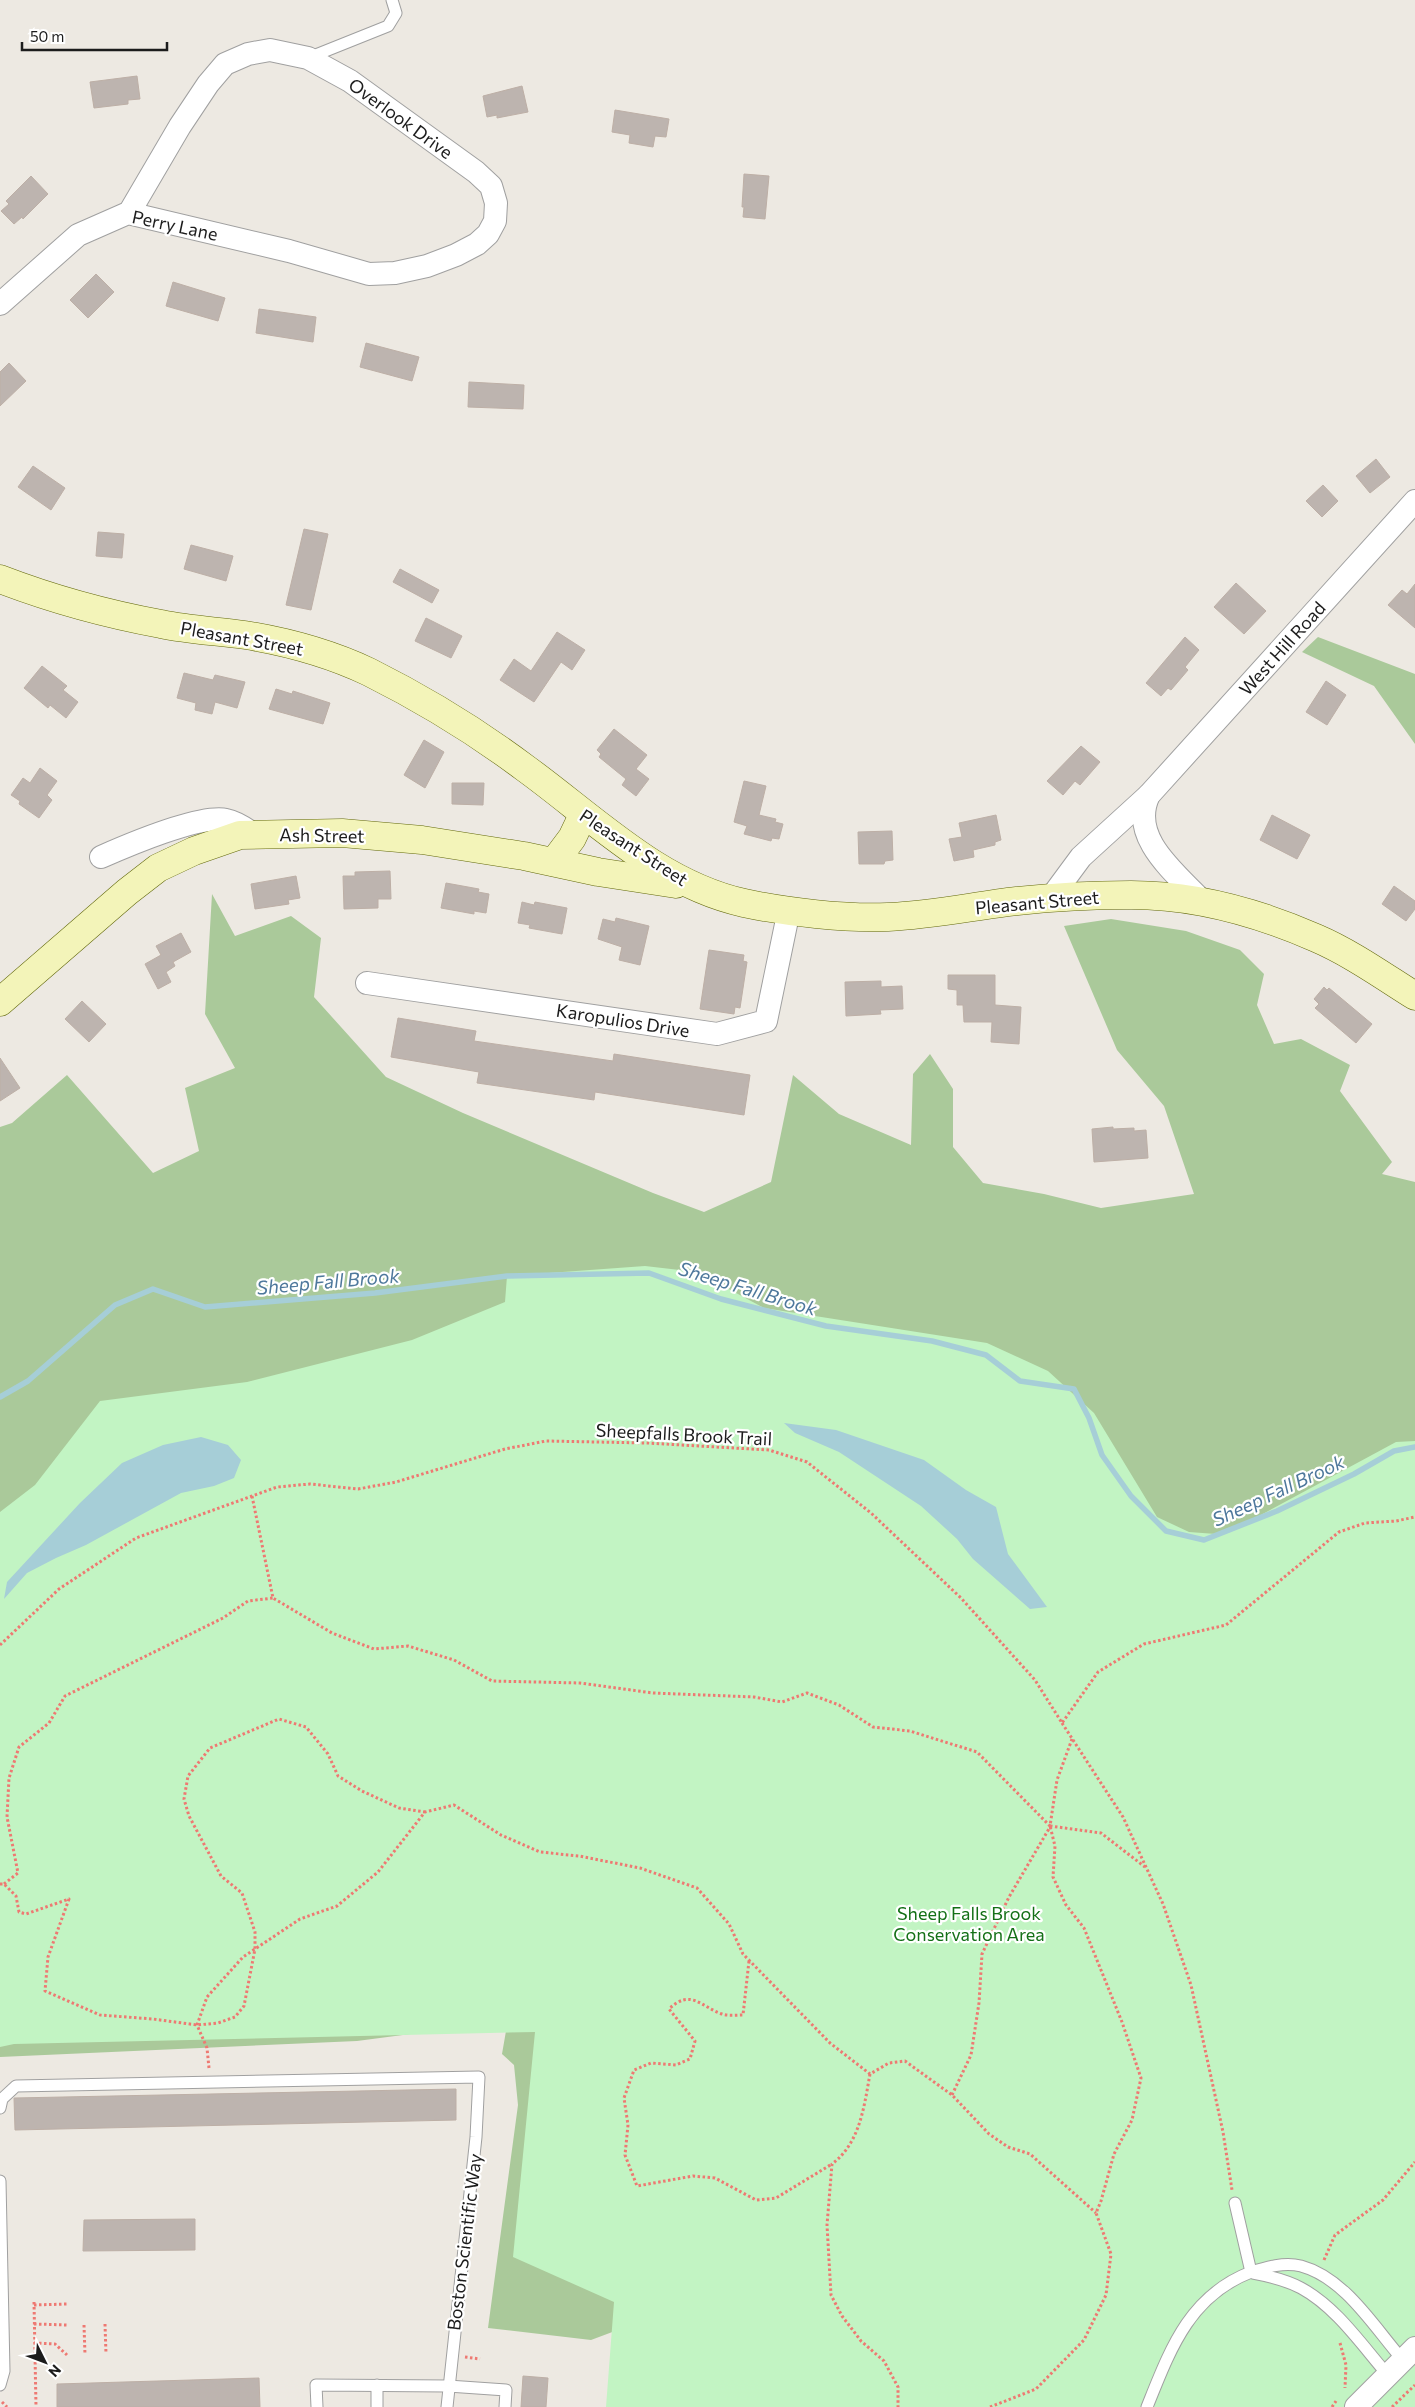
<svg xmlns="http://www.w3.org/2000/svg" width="1415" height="2407" font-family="Commissioner,sans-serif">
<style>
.forest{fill:#aac99a}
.park{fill:#c2f4c3}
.water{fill:#a6ced7}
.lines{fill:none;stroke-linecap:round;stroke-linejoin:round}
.stream{stroke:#a6ced7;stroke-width:5.5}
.building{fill:#bdb4af;stroke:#bdafa6}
.lane-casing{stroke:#a0a0a0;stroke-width:13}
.street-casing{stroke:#a0a0a0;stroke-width:24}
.secondary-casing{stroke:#63690d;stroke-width:29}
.path{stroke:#ee7972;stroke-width:3;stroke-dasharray:2.5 2.5;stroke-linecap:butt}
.lane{stroke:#fff;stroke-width:11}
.street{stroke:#fff;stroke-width:22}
.secondary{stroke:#f3f4b9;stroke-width:28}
.labels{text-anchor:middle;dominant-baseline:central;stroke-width:4.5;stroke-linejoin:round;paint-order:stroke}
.street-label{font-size:18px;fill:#1c1c1c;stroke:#fff}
.park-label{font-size:18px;fill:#147017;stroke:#fff}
.water-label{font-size:19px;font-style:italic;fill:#4e789c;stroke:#fff}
</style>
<rect width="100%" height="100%" fill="#ede9e2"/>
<g class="forest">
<polygon points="1318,637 1415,674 1415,744 1374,686 1302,652"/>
<polygon points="212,894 235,936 291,916 321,938 314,997 386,1077 463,1113 653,1193 704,1212 771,1182 793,1075 839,1114 911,1145 913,1074 930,1054 953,1089 953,1147 983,1183 1044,1194 1101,1208 1194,1194 1164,1106 1117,1050 1064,926 1111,919 1186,931 1240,950 1264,974 1257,1005 1274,1044 1301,1039 1350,1065 1340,1091 1392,1162 1382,1174 1415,1182 1415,2296 655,2316 591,2340 488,2328 518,2105 514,2065 502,2054 510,2008 479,2025 357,2041 0,2057 0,1127 12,1123 67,1075 153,1173 199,1151 185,1088 235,1068 205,1014"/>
</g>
<polygon class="park" points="645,1266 697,1272 764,1308 987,1343 1048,1371 1094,1413 1157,1517 1189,1532 1216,1534 1244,1524 1396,1442 1415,1441 1415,2407 606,2407 614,2302 513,2257 535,2032 14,2044 0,2047 0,1512 35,1485 100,1401 247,1382 412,1340 505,1302 507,1276"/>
<g class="water">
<polygon points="784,1423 836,1430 924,1460 966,1490 996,1507 1008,1554 1047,1607 1030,1609 973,1559 957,1539 921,1506 839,1452 795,1433"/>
<polygon points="201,1437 228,1445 241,1460 234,1478 214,1486 181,1493 86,1545 56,1558 27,1573 4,1599 7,1582 80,1503 122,1463 163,1445"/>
</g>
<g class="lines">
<polyline class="stream" points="0,1397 28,1381 115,1305 153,1289 205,1307 375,1293 507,1276 649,1273 721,1299 826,1326 932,1341 986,1355 1020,1381 1074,1389 1089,1418 1102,1455 1131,1496 1166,1531 1204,1540 1277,1511 1354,1474 1394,1451 1415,1447"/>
</g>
<g class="building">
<polygon points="137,76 140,99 128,100 128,104 94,108 90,82"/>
<polygon points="522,86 528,112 497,118 497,115 487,117 483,96"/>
<polygon points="615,110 669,119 666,137 655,136 653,147 629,143 630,135 612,132"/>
<polygon points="744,174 769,176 765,219 743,217 744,207 742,207"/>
<polygon points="31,176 48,194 23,219 22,217 14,224 1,211 9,204 6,201"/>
<polygon points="96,274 114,292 88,318 70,300"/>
<polygon points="173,282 225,298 218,321 166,306"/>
<polygon points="259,309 316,317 313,342 256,333"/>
<polygon points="366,343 419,357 412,381 360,367"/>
<polygon points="9,363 26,381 0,406 0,372"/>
<polygon points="469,382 524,385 523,409 468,407"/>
<polygon points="1376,459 1390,477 1370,493 1356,476"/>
<polygon points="33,466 65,488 51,510 18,487"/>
<polygon points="1323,485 1338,501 1322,517 1306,501"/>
<polygon points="304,529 328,534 311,610 286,605"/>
<polygon points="98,532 124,534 122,558 96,556"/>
<polygon points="191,545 233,556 226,581 184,569"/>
<polygon points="400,569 439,590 432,603 393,582"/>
<polygon points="1236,583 1266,611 1244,634 1214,607"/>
<polygon points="1415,584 1415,628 1388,605 1402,590 1407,594"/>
<polygon points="426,618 462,636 451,658 415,641"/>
<polygon points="557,632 585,650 572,670 561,662 534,702 500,680 514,659 531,671"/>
<polygon points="1185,637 1199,650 1185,667 1188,670 1171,690 1168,688 1161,696 1146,683"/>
<polygon points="42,666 67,686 63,690 78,702 66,718 50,705 48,708 24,688"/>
<polygon points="184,673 213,680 215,675 245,682 237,708 215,702 212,714 195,710 196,703 177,698"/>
<polygon points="1326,681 1346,695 1327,725 1306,712"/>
<polygon points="276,689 292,694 293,691 330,703 323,724 269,709"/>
<polygon points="614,729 647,755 636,769 649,779 636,796 622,785 626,779 599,757 601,754 597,750"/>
<polygon points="424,740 444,752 425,788 404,775"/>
<polygon points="1081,746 1100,762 1080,785 1075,781 1063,795 1047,781"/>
<polygon points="40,768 57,781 47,795 52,800 39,818 19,804 20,801 11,795 23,778 30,783"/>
<polygon points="744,781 766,786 759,815 776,819 775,822 783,824 779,839 772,838 771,841 744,834 747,826 734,822"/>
<polygon points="452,783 484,783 483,805 452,804"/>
<polygon points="996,815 1001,840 995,842 995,845 973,850 974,857 954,861 949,839 962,837 959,823"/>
<polygon points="1272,815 1310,835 1297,859 1260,840"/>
<polygon points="892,831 893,860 885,861 884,864 859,864 858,832"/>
<polygon points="390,871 391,899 378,899 378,908 344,909 343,876 355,876 355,872"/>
<polygon points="296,876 300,898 288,900 289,904 255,909 251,884"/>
<polygon points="446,883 479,889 478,892 489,894 486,913 474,911 474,914 441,908"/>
<polygon points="1394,886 1415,901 1415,909 1406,921 1382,904"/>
<polygon points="522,902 534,905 535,902 567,908 562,934 529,928 530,925 518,923"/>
<polygon points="616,918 649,926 640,965 619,960 622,947 598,939 603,919 615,922"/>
<polygon points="181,933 191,952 173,962 175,966 166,972 171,982 158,989 145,964 161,955 156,946"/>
<polygon points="709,950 744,955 743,961 747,962 740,1008 735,1007 734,1014 700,1009"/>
<polygon points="948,975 995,975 995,1005 1021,1007 1019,1044 991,1042 992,1022 964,1022 963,1005 957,1005 957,990 948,989"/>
<polygon points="881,981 881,987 902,986 903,1009 880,1010 881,1014 846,1016 845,982"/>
<polygon points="1324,987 1327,990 1329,988 1372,1024 1356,1043 1315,1008 1319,1004 1314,999"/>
<polygon points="82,1001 106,1024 89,1042 65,1019"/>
<polygon points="398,1018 476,1031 474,1041 613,1061 614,1054 750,1075 744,1115 595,1092 594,1100 477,1083 479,1072 391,1057"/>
<polygon points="0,1058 20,1088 0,1101"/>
<polygon points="1113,1127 1113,1129 1134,1128 1134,1131 1146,1130 1148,1158 1094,1162 1092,1129"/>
<polygon points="456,2089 456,2120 15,2130 14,2098"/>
<polygon points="195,2219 195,2250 83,2251 84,2220"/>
<polygon points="523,2376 548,2378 546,2407 521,2407"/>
<polygon points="259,2378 260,2407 57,2407 57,2384"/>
</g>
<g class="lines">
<g class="lane-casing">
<g id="lane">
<polyline points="308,58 388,26 396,13 392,0"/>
<polyline points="0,2108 2,2099 16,2086 479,2077 476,2137 447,2407"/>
<polyline points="0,2181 4,2371 0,2385"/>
<path d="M1251,2272C1267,2267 1284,2262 1301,2266C1345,2278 1374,2327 1402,2359"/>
<path d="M1253,2273C1269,2276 1286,2280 1301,2288C1336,2307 1361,2344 1387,2374"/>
<polyline points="377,2385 377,2407"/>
<polyline points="317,2407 316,2385 448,2386 506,2390 505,2407"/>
<path d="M1147,2407C1170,2350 1189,2296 1251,2272L1235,2203"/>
</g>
</g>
<g class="street-casing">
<g id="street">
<polyline points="0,304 78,235 128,213 289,251 369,274 395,273 427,266 456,255 477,244 488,234 495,221 496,203 491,186 476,172 350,81 308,58 270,50 248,54 225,64 208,84 180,126 129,213"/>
<path d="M101,857C126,846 200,814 226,820C236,822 245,828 253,834"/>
<polyline points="1050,899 1081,857 1149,795"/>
<path d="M1203,902C1177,874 1128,838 1149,795L1415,501"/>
<polyline points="367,983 717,1034 766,1021 789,910"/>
<polyline points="1356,2407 1415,2348"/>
</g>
</g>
<g class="secondary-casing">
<g id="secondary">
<path d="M0,579C52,599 107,614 161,624C189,630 217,631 245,635C288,642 329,653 369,672C423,699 477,732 525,768C594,818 658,884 744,903C786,912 846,919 888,917C932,915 974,906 1017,901C1054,897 1094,895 1131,895C1195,895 1259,913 1316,938C1351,953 1383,976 1415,996"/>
<polyline points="554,862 572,838 583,815"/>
<polyline points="0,1002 127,892 158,868 194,851 240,835 342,833 422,840 524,856 598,872 676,884"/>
</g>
</g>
<g class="path">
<polyline points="252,1496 273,1598 332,1633 374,1649 408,1646 454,1660 492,1681 580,1683 653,1693 754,1697 782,1702 807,1693 839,1705 873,1727 910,1731 977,1752 1050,1826 1057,1780 1072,1739"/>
<polyline points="0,1645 59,1589 136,1538 277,1487 310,1484 358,1489 396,1482 505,1449 546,1441 647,1443 769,1450 807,1462 871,1513 961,1598 1035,1680 1062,1723 1098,1672 1144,1644 1226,1625 1339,1532 1365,1523 1396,1521 1415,1517"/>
<polyline points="1062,1723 1123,1817 1163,1904 1191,1985 1223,2132 1232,2190"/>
<polyline points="1050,1826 1101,1833 1145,1867"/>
<polyline points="0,1884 4,1884 16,1896 19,1912 26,1914 69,1899 48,1957 45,1991 100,2015 153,2019 197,2025 218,2023 235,2017 244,2006 255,1949 255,1932 242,1893 221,1876 189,1816 184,1799 188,1776 210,1748 279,1719 306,1727 328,1754 338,1776 362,1791 399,1808 425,1812"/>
<polyline points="4,1884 18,1873 7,1817 9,1778 19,1747 49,1723 65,1696 223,1618 248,1601 273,1598"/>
<path d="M749,1961L743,2015C736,2015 728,2016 722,2014C701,2007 691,1988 669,2009L695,2041L690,2059L676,2065L651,2063L634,2070L624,2098L628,2125L625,2155L637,2186L693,2176L715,2178L756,2200L776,2198L832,2164"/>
<polyline points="209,2068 207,2048 197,2025 207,1997 243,1957 300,1919 337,1906 378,1872 425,1812 454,1805 501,1835 540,1852 579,1856 640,1868 697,1888 729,1924 743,1954 830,2043 870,2074 889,2063 905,2061 952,2095 989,2134 1008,2147 1030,2154 1096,2213"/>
<path d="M870,2074C864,2107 860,2143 832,2164L827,2225L831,2295L842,2316L861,2341L884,2361L898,2387V2407"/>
<polyline points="952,2095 971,2055 979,2003 982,1954 1009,1897 1050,1827"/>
<polyline points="1324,2260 1335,2235 1383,2200 1415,2162"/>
<polyline points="34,2302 36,2407"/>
<polyline points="34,2305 67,2304"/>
<polyline points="34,2324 68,2325"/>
<polyline points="105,2324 106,2354"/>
<polyline points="84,2325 85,2355"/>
<polyline points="34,2343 55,2344 67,2355"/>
<polyline points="1340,2343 1346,2365 1345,2388"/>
<polyline points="465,2357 480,2359"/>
<polyline points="2,2402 7,2407"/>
<polyline points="990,2407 1036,2389 1084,2340 1106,2295 1111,2254 1096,2213 1101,2201 1114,2154 1132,2120 1141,2078 1122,2022 1084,1928 1066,1905 1053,1877 1055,1846 1050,1826"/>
<polyline points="1332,2407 1336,2401"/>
<polyline points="1392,2407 1415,2385"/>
</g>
<use href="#lane" class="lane"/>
<use href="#street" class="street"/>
<use href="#secondary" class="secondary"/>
</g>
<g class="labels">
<g class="street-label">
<text transform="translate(401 118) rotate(36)">Overlook Drive</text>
<text transform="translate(175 225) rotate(12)">Perry Lane</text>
<text transform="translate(242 638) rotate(10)">Pleasant Street</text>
<text transform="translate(1282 648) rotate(-48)">West Hill Road</text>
<text transform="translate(322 835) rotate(1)">Ash Street</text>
<text transform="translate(634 847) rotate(33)">Pleasant Street</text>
<text transform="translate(1037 902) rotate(-5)">Pleasant Street</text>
<text transform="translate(623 1020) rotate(9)">Karopulios Drive</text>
<text transform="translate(684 1434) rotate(3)">Sheepfalls Brook Trail</text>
<text transform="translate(464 2242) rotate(-83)">Boston Scientific Way</text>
</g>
<g class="park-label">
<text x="969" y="1913">Sheep Falls Brook<tspan x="969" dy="21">Conservation Area</tspan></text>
</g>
<g class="water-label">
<text transform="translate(328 1281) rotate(-5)">Sheep Fall Brook</text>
<text transform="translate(748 1288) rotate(17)">Sheep Fall Brook</text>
<text transform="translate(1278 1490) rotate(-25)">Sheep Fall Brook</text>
</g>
</g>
<g transform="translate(45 2362) rotate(132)" stroke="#ffffff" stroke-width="4" paint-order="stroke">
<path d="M0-4L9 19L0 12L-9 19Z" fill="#1c1c1c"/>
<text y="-8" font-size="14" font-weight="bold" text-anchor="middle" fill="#1c1c1c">N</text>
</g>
<path d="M22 42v8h145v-8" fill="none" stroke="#1c1c1c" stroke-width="2.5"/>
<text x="30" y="42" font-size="15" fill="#1c1c1c" stroke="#ffffff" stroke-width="4" paint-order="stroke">50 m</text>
</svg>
